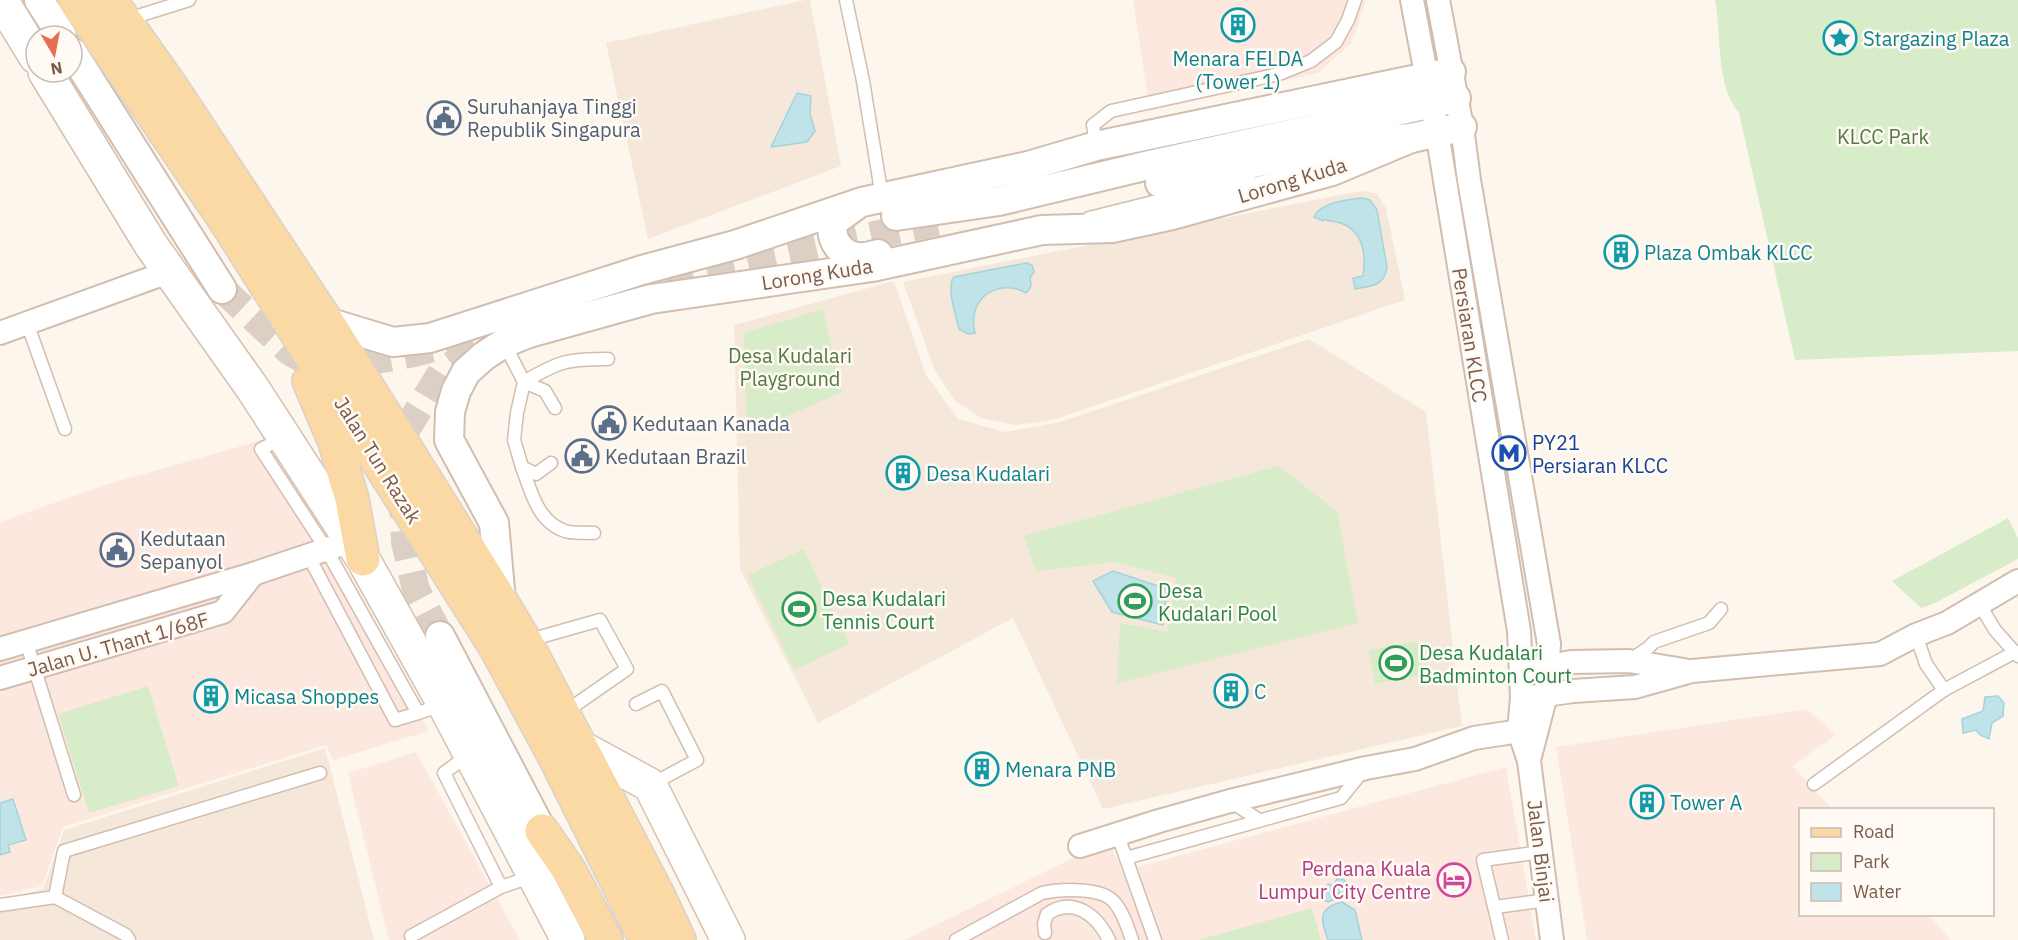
<svg xmlns="http://www.w3.org/2000/svg" width="2018" height="940" font-family="'IBM Plex Sans',sans-serif">
<style>
.residential{fill:#f5e8da}
.commercial{fill:#fde8e0}
.green{fill:#d8ecc9}
.water{fill:#bfe3e8;stroke:#a5d3da;stroke-width:1.5}
.lines{fill:none;stroke-linecap:round;stroke-linejoin:round}
.tertiary-tunnel{stroke:#dcd0c4;stroke-width:28;stroke-dasharray:28 14;stroke-linecap:butt}
.service-casing{stroke:#d1beb0;stroke-width:15}
.minor-casing{stroke:#d1beb0;stroke-width:26}
.tertiary-casing{stroke:#d1beb0;stroke-width:32}
.secondary-casing{stroke:#d6c0b0;stroke-width:36}
.primary-casing{stroke:#dad1cd;stroke-width:36}
.service{stroke:#fff;stroke-width:12}
.minor{stroke:#fff;stroke-width:22}
.tertiary{stroke:#fff;stroke-width:28}
.secondary{stroke:#fff;stroke-width:33}
.primary{stroke:#fbd9a5;stroke-width:33}
.labels{text-anchor:middle;dominant-baseline:central;stroke-width:5;stroke-linejoin:round;paint-order:stroke}
.culture-label{font-size:20px;fill:#0d838f;stroke:#fffaf3;text-anchor:start}
.service-label{font-size:20px;fill:#4e5e75;stroke:#fffaf3;text-anchor:start}
.park-label{font-size:20px;fill:#537a41;stroke:#fffaf3}
.street-label{font-size:20px;fill:#7a5c4d;stroke:#fffaf3}
.transit-label{font-size:20px;fill:#164399;stroke:#fffaf3;text-anchor:start}
.leisure-label{font-size:20px;fill:#27864d;stroke:#fffaf3;text-anchor:start}
.hotel-label{font-size:20px;fill:#b23c85;stroke:#fffaf3;text-anchor:end}
</style>
<rect width="100%" height="100%" fill="#fdf6ec"/>
<g class="residential">
<polygon points="805,0 810,0 841,166 648,239 606,43"/>
<polygon points="1360,191 1376,193 1386,208 1405,300 1053,420 1016,425 981,418 955,401 935,371 903,282"/>
<polygon points="894,281 926,375 958,419 1005,432 1060,422 1309,339 1426,412 1462,726 1103,809 1013,618 818,723 740,569 734,325"/>
<polygon points="325,748 374,940 0,940 0,900 43,889 64,830"/>
</g>
<g class="commercial">
<polygon points="1133,0 1366,0 1352,43 1318,73 1150,111"/>
<polygon points="262,440 429,731 333,760 326,745 63,827 42,886 0,896 0,522 108,484"/>
<polygon points="1807,709 1836,735 1793,766 1832,809 1800,810 1800,914 1928,915 1951,940 1587,940 1556,747"/>
<polygon points="416,752 520,940 389,940 348,773"/>
<polygon points="1506,767 1536,940 905,940 1108,841 1123,871"/>
</g>
<g class="green">
<path d="M1715,0H2018V351L1795,360L1739,113C1715,84 1722,36 1715,0Z"/>
<polygon points="823,309 842,392 747,434 744,333"/>
<polygon points="1278,466 1337,511 1358,623 1117,683 1120,623 1167,632 1176,578 1114,562 1036,571 1024,536"/>
<polygon points="2008,518 2018,538 2018,559 1933,604 1921,608 1892,581"/>
<polygon points="804,549 849,644 794,670 748,575"/>
<polygon points="1417,641 1423,675 1375,684 1369,650"/>
<polygon points="148,686 179,786 89,813 58,714"/>
<polygon points="1312,908 1321,940 1198,940"/>
</g>
<g class="water">
<polygon points="797,93 811,96 810,114 815,131 807,142 771,147"/>
<path d="M1362,198L1370,200L1377,210L1387,267C1385,286 1371,286 1355,289L1353,278L1363,276C1366,257 1364,232 1343,224C1337,221 1330,222 1324,219L1323,221L1314,217C1320,202 1347,200 1362,198Z"/>
<path d="M1026,263L1032,265L1034,272L1030,278C1032,285 1031,288 1026,293C1018,288 1011,287 1002,288C979,292 970,311 975,333L968,334L959,329C956,316 946,287 954,277Z"/>
<polygon points="1113,571 1167,589 1163,625 1112,612 1093,581"/>
<polygon points="1998,696 2004,703 2003,716 1992,723 1989,739 1980,735 1976,730 1963,733 1962,719 1983,711 1985,697"/>
<polygon points="13,799 26,840 8,845 10,852 0,855 0,803"/>
<polygon points="1337,879 1343,879 1350,886 1347,892 1339,893 1336,898 1329,902 1322,900 1321,895 1328,884 1333,885"/>
<path d="M1342,902L1355,910L1362,940H1328C1321,920 1317,908 1342,902Z"/>
</g>
<g class="lines">
<g class="tertiary-tunnel">
<polyline points="222,289 289,351 303,359 322,363 355,364 409,354 525,327"/>
<polyline points="626,294 653,285 851,240 937,222"/>
<polyline points="440,636 416,590 405,542 403,498 406,430 441,373 482,343"/>
</g>
<g class="service-casing">
<g id="service">
<polyline points="846,0 863,81 882,197"/>
<polyline points="125,20 189,0"/>
<polyline points="1096,146 1093,125 1111,111 1279,74 1311,61 1336,42 1348,20 1355,0"/>
<polyline points="1089,218 1249,178"/>
<polyline points="27,323 65,429"/>
<path d="M504,343L524,382C559,361 567,359 608,359"/>
<polyline points="283,438 261,449 326,549 418,713 442,705"/>
<polyline points="551,463 536,474 522,467 514,440 517,413 524,382 545,391 555,408"/>
<path d="M522,467C531,492 538,522 565,531C573,534 585,532 594,533"/>
<polyline points="308,555 395,720 418,713"/>
<polyline points="1980,605 1995,630 2018,656"/>
<polyline points="1916,635 1926,664 1944,690"/>
<polyline points="26,641 74,795"/>
<polyline points="526,641 600,620 627,669 565,712"/>
<polyline points="1630,660 1648,648 1654,642 1709,623 1721,609"/>
<polyline points="636,704 662,691 697,760 652,784"/>
<polyline points="468,755 444,773 501,887"/>
<polyline points="1814,784 1944,690 2015,652"/>
<polyline points="1230,801 1259,820"/>
<polyline points="1117,833 1155,940"/>
<polyline points="1126,858 1341,798 1362,772"/>
<polyline points="55,897 64,851 320,773"/>
<polyline points="0,905 55,897 126,935 129,940"/>
<polyline points="1495,907 1547,900"/>
<path d="M1045,933L1044,924L1047,914C1073,896 1097,915 1109,940"/>
<polyline points="411,936 501,887 533,876"/>
<path d="M956,940L1042,893C1060,889 1102,887 1114,902C1123,912 1128,928 1132,940"/>
<polyline points="1502,940 1483,860 1541,852"/>
</g>
</g>
<g class="minor-casing">
<g id="minor">
<polyline points="1412,0 1437,132 1519,631 1522,698 1519,731 1529,761 1552,940"/>
<polyline points="1438,0 1462,127 1469,180 1549,644 1546,695 1529,760"/>
<polyline points="0,333 171,271"/>
<polyline points="0,649 253,574 351,541"/>
<polyline points="1533,669 1571,662 1629,661 1684,670"/>
<polyline points="0,678 223,612 253,574"/>
<polyline points="1532,697 1573,691 1635,687 1692,671 1880,654 1916,635 1947,623 2018,581"/>
<polyline points="1080,846 1159,821 1230,801 1366,768 1415,759 1474,738 1534,729"/>
</g>
</g>
<g class="tertiary-casing">
<g id="tertiary">
<polyline points="39,0 62,36"/>
<polyline points="72,52 222,289"/>
<polyline points="1160,183 1336,145 1411,138 1462,127"/>
<path d="M855,206L833,222C829,241 843,259 864,257C868,257 874,255 878,254"/>
<polyline points="896,216 999,201 1149,165 1456,98"/>
<polyline points="327,322 393,342 430,338 642,270 735,245 862,202 1028,166 1096,146 1451,72"/>
<polyline points="501,601 494,523 449,440 450,412 456,391 466,372 484,356 504,343 529,333 651,299 872,267 1042,230 1112,228 1172,215 1332,171 1411,138"/>
<polyline points="440,636 542,831"/>
</g>
</g>
<g class="secondary-casing">
<g id="secondary">
<polyline points="1,0 36,57"/>
<polyline points="45,72 151,245 253,389 363,559 444,704 568,940"/>
<polyline points="580,747 650,785 728,940"/>
</g>
</g>
<g class="primary-casing">
<g id="primary">
<polyline points="75,0 223,217 495,646 555,757 646,940"/>
<polyline points="110,0 170,85 327,322 501,601 525,641 657,893 679,940"/>
<polyline points="309,381 335,442 352,499 363,559"/>
<polyline points="542,831 569,870 606,940"/>
</g>
</g>
<use href="#service" class="service"/>
<use href="#minor" class="minor"/>
<use href="#tertiary" class="tertiary"/>
<use href="#secondary" class="secondary"/>
<use href="#primary" class="primary"/>
</g>
<defs>
<g id="building-ring" transform="scale(1.725)"><circle r="9.5" fill="#fffaf3" stroke="#0f9aa8" stroke-width="1.5"/><path d="M-4-6H4V6H1V3H-1V6H-4ZM-2.5-4.3h1.7v1.8h-1.7ZM.8-4.3h1.7v1.8H.8ZM-2.5-1h1.7V.8h-1.7ZM.8-1h1.7V.8H.8Z" fill="#0f9aa8"/></g>
<g id="sight-ring" transform="scale(1.725)"><circle r="9.5" fill="#fffaf3" stroke="#0f9aa8" stroke-width="1.5"/><path d="M0-6L1.8-2.2L6-1.7L2.9 1.2L3.7 5.4L0 3.3L-3.7 5.4L-2.9 1.2L-6-1.7L-1.8-2.2Z" fill="#0f9aa8"/></g>
<g id="civic-ring" transform="scale(1.725)"><circle r="9.5" fill="#fffaf3" stroke="#5c6f8a" stroke-width="1.5"/><path d="M-.6-6.5H3V-4.5H.6V-3L4-1V1h2V6H-6V1h2V-1L-.6-3ZM-1.2 2.5V6h2.4V2.5Z" fill="#5c6f8a"/></g>
<g id="metro-ring" transform="scale(1.725)"><circle r="9.5" fill="#fffaf3" stroke="#1a4fb4" stroke-width="1.5"/><path d="M-5.5 5V-5H-3L0 0L3-5H5.5V5H3V-.5L0 4L-3-.5V5Z" fill="#1a4fb4"/></g>
<g id="stadium-ring" transform="scale(1.725)"><circle r="9.5" fill="#fffaf3" stroke="#2e9e5b" stroke-width="1.5"/><path d="M0-5a6.5 5 0 1 0 0 10a6.5 5 0 1 0 0-10ZM-3.5-1.8h7v3.6h-7Z" fill="#2e9e5b"/></g>
<g id="hotel-ring" transform="scale(1.725)"><circle r="9.5" fill="#fffaf3" stroke="#d1479c" stroke-width="1.5"/><path d="M-6-4.5h1.5V1H6V5H4.5V3h-9V5H-6ZM-4 0a1.8 1.8 0 1 1 3.6 0ZM.5 0V-2.5h3Q6-2.5 6 0Z" fill="#d1479c"/></g>
</defs>
<g fill-rule="evenodd">
<use href="#building-ring" x="1238" y="25"/>
<use href="#sight-ring" x="1840" y="38"/>
<use href="#civic-ring" x="444" y="118"/>
<use href="#building-ring" x="1621" y="252"/>
<use href="#civic-ring" x="609" y="423"/>
<use href="#metro-ring" x="1509" y="453"/>
<use href="#civic-ring" x="582" y="456"/>
<use href="#building-ring" x="903" y="473"/>
<use href="#civic-ring" x="117" y="550"/>
<use href="#stadium-ring" x="1135" y="601"/>
<use href="#stadium-ring" x="799" y="609"/>
<use href="#stadium-ring" x="1396" y="663"/>
<use href="#building-ring" x="1231" y="691"/>
<use href="#building-ring" x="211" y="696"/>
<use href="#building-ring" x="982" y="769"/>
<use href="#building-ring" x="1647" y="802"/>
<use href="#hotel-ring" x="1454" y="880"/>
</g>
<g class="labels">
<g class="culture-label">
<text x="1863" y="38">Stargazing Plaza</text>
<text x="1238" y="58" text-anchor="middle">Menara FELDA<tspan x="1238" dy="23">(Tower 1)</tspan></text>
<text x="1644" y="252">Plaza Ombak KLCC</text>
<text x="926" y="473">Desa Kudalari</text>
<text x="1254" y="691">C</text>
<text x="234" y="696">Micasa Shoppes</text>
<text x="1005" y="769">Menara PNB</text>
<text x="1670" y="802">Tower A</text>
</g>
<g class="service-label">
<text x="467" y="106">Suruhanjaya Tinggi<tspan x="467" dy="23">Republik Singapura</tspan></text>
<text x="632" y="423">Kedutaan Kanada</text>
<text x="605" y="456">Kedutaan Brazil</text>
<text x="140" y="538">Kedutaan<tspan x="140" dy="23">Sepanyol</tspan></text>
</g>
<g class="park-label">
<text x="1883" y="136">KLCC Park</text>
<text x="790" y="355">Desa Kudalari<tspan x="790" dy="23">Playground</tspan></text>
</g>
<g class="street-label">
<text transform="translate(1292 180) rotate(-17)">Lorong Kuda</text>
<text transform="translate(817 274) rotate(-9)">Lorong Kuda</text>
<text transform="translate(1470 335) rotate(81)">Persiaran KLCC</text>
<text transform="translate(378 460) rotate(58)">Jalan Tun Razak</text>
<text transform="translate(118 644) rotate(-16)">Jalan U. Thant 1/68F</text>
<text transform="translate(1541 851) rotate(83)">Jalan Binjai</text>
</g>
<g class="transit-label">
<text x="1532" y="442">PY21<tspan x="1532" dy="23">Persiaran KLCC</tspan></text>
</g>
<g class="leisure-label">
<text x="1158" y="590">Desa<tspan x="1158" dy="23">Kudalari Pool</tspan></text>
<text x="822" y="598">Desa Kudalari<tspan x="822" dy="23">Tennis Court</tspan></text>
<text x="1419" y="652">Desa Kudalari<tspan x="1419" dy="23">Badminton Court</tspan></text>
</g>
<g class="hotel-label">
<text x="1431" y="868">Perdana Kuala<tspan x="1431" dy="23">Lumpur City Centre</tspan></text>
</g>
</g>
<rect x="1799" y="808" width="195" height="108" fill="#fffaf3" stroke="#cabbb1" stroke-width="1.5"/>
<rect x="1811" y="828" width="30" height="9" fill="#fbd9a5" stroke="#cabbb1" stroke-width="1.5"/>
<text x="1853" y="838" font-size="18" fill="#7a5c4d">Road</text>
<rect x="1811" y="853" width="30" height="18" fill="#d8ecc9" stroke="#cabbb1" stroke-width="1.5"/>
<text x="1853" y="868" font-size="18" fill="#7a5c4d">Park</text>
<rect x="1811" y="883" width="30" height="18" fill="#bfe3e8" stroke="#cabbb1" stroke-width="1.5"/>
<text x="1853" y="898" font-size="18" fill="#7a5c4d">Water</text>
<g transform="translate(54 54) rotate(170)"><circle r="28" fill="#fffaf3" stroke="#cabbb1" stroke-width="1.5"/>
<path d="M0-4.5L10 22L0 15L-10 22Z" fill="#e76f51"/>
<text y="-9" font-size="16" font-weight="bold" text-anchor="middle" fill="#7a5c4d">N</text>
</g>
</svg>
